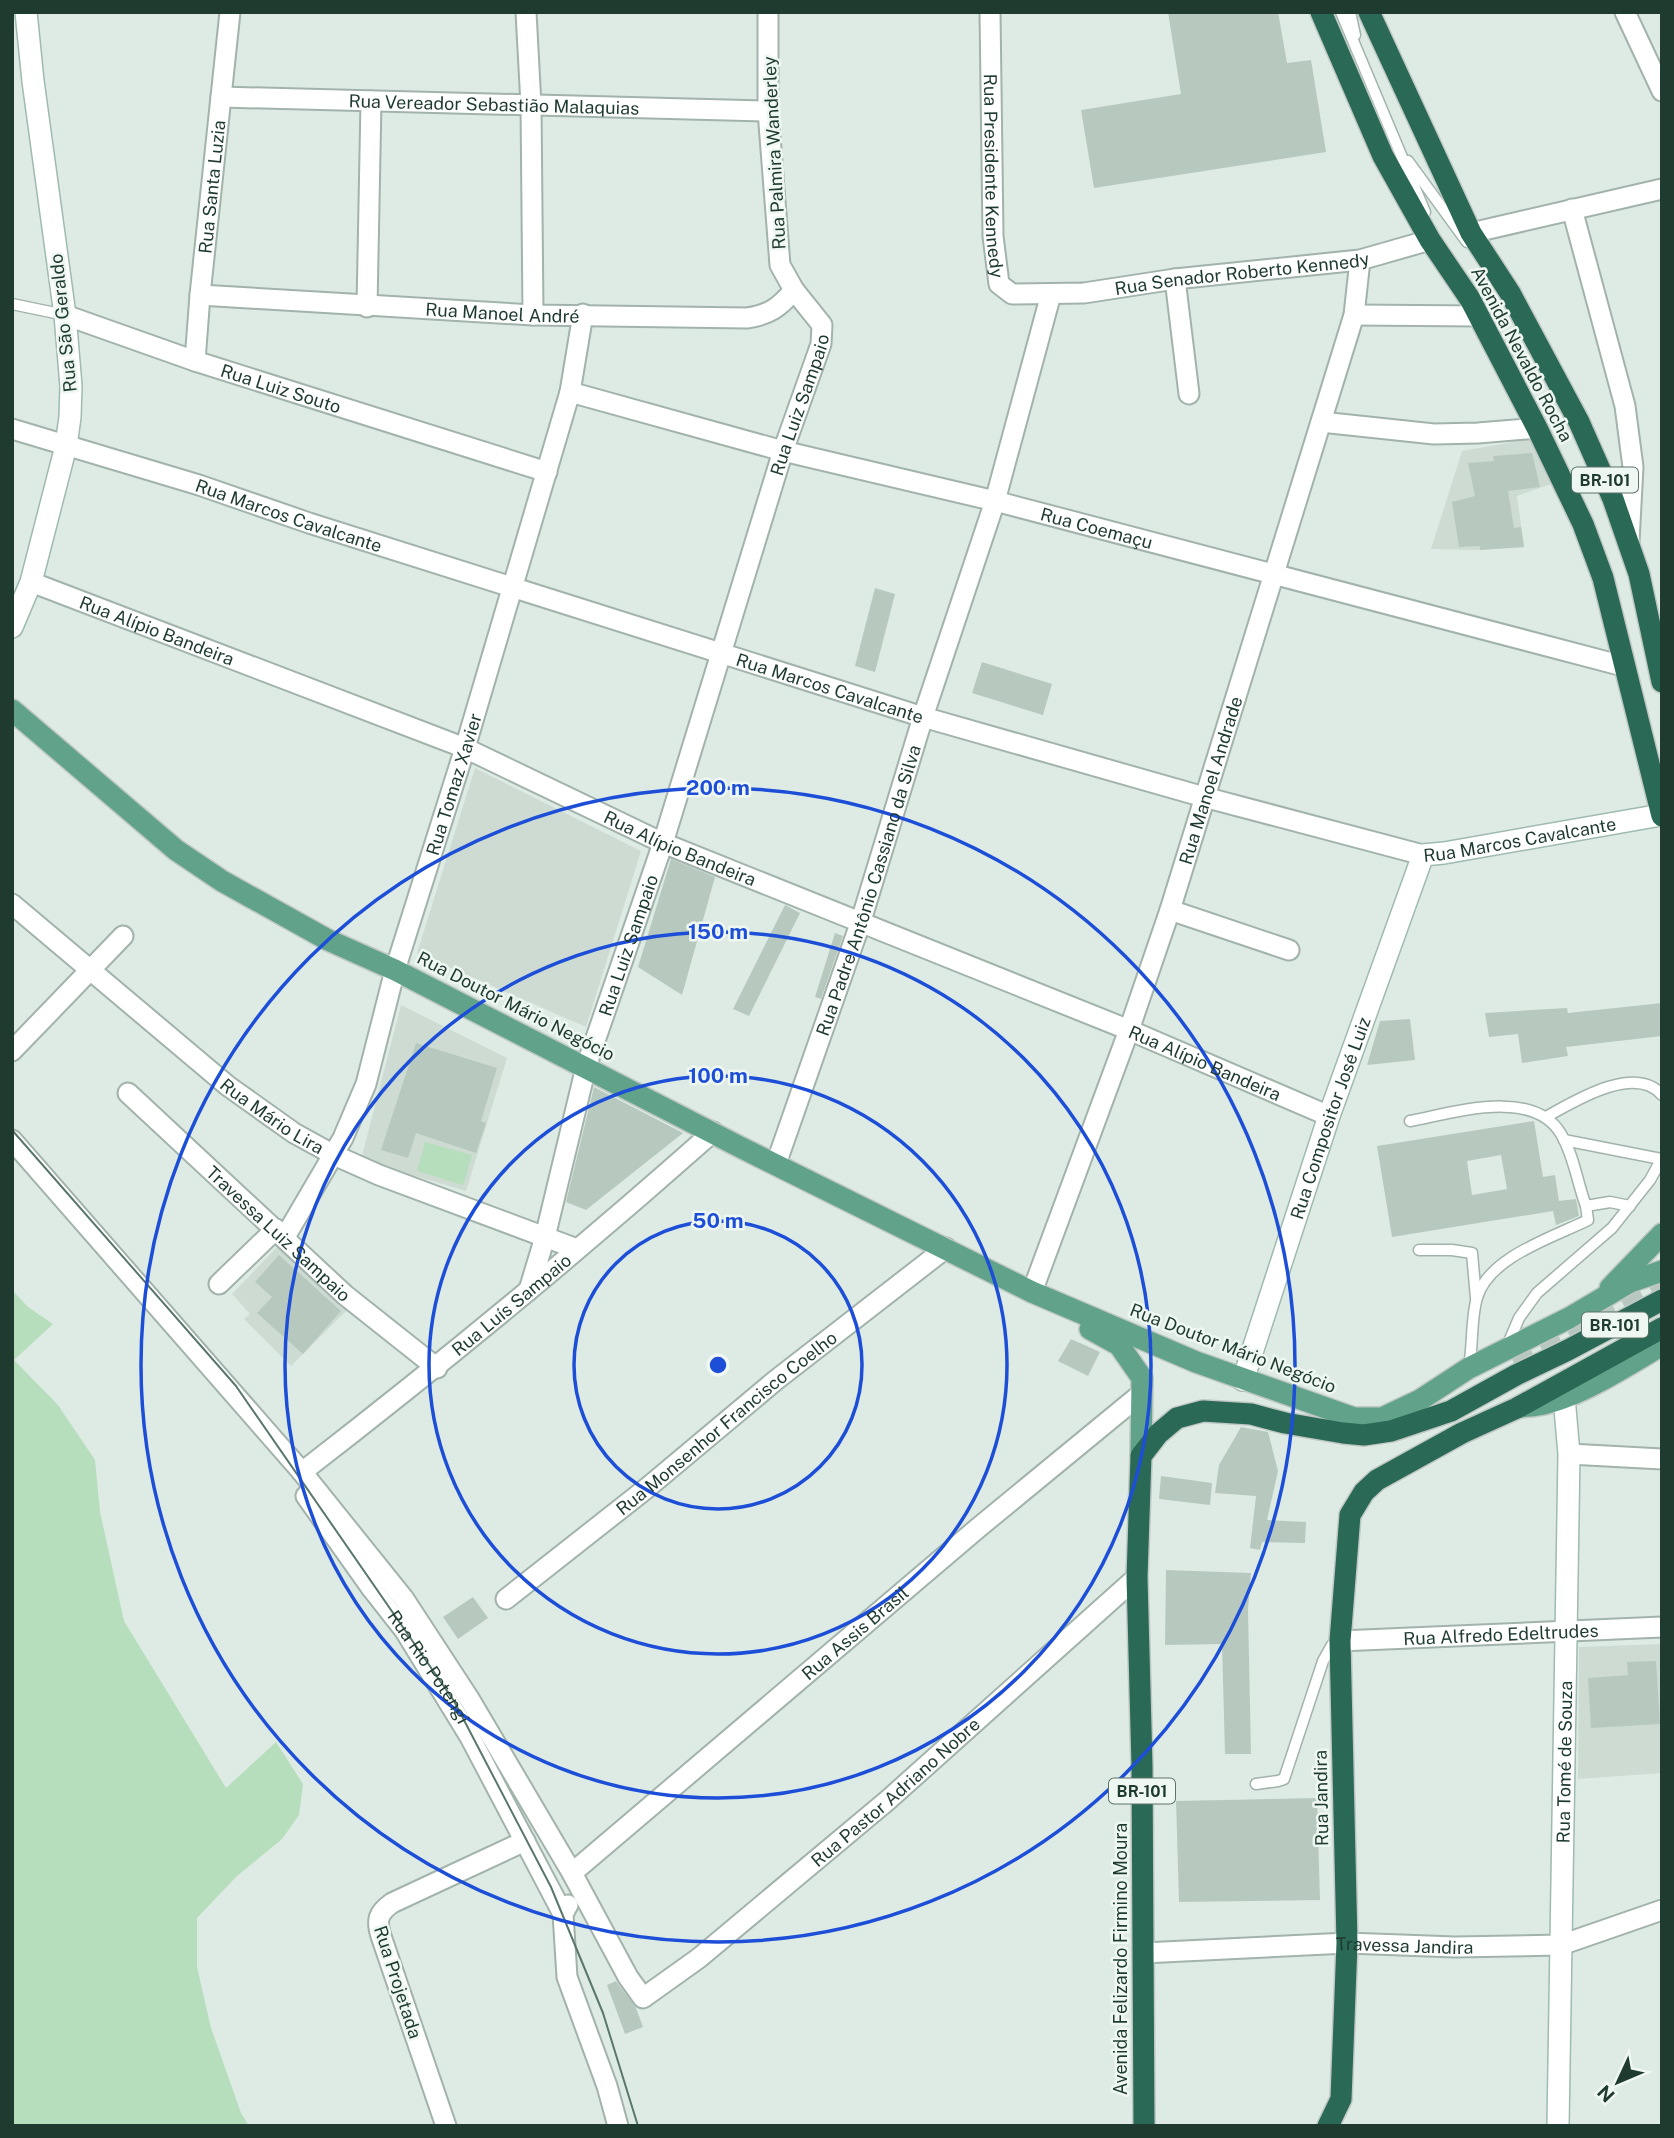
<svg xmlns="http://www.w3.org/2000/svg" width="1674" height="2138" font-family="'Public Sans',sans-serif">
<style>
.built{fill:#cddbd3}
.green{fill:#b6ddbc}
.building{fill:#b7c9bf;fill-rule:evenodd}
.lines{fill:none;stroke-linecap:round;stroke-linejoin:round}
.highway-tunnel{stroke:#b8c8c0;stroke-width:21;stroke-dasharray:21 10;stroke-linecap:butt}
.lane-casing{stroke:#a1b3aa;stroke-width:13}
.street-casing{stroke:#a1b3aa;stroke-width:23}
.secondary-casing{stroke:#9fbaae;stroke-width:24}
.primary-casing{stroke:#c0c8c5;stroke-width:24}
.highway-casing{stroke:#c0c8c5;stroke-width:24}
.lane{stroke:#fff;stroke-width:10}
.street{stroke:#fff;stroke-width:19}
.secondary{stroke:#fff;stroke-width:21}
.primary{stroke:#60a38a;stroke-width:21}
.highway{stroke:#296955;stroke-width:21}
.tram{stroke:#59776c;stroke-width:2}
.ring{fill:none;stroke:#1d4ed8;stroke-width:3.5}
.labels{text-anchor:middle;dominant-baseline:central;stroke-width:5;stroke-linejoin:round;paint-order:stroke}
.shield{fill:#eff7f2;stroke:#5d736a;stroke-width:2}
.shield-label{font-size:16px;font-weight:bold;fill:#1f3b30}
.street-label{font-size:18px;fill:#1f3b30;stroke:#eff7f2}
.centre{fill:#1d4ed8;stroke:#eff7f2;stroke-width:3.5}
.ring-label{font-size:21px;text-anchor:middle;font-weight:bold;fill:#1d4ed8;stroke:#eff7f2;stroke-width:5;stroke-linejoin:round;paint-order:stroke}
</style>
<rect width="100%" height="100%" fill="#deebe4"/>
<g class="built">
<polygon points="1530,439 1551,484 1517,496 1524,547 1480,550 1431,549 1462,451"/>
<polygon points="475,768 641,851 586,1027 417,953"/>
<polygon points="401,1005 507,1058 466,1191 361,1160"/>
<polygon points="279,1245 350,1307 291,1366 244,1319 250,1314 232,1294"/>
<polygon points="1662,1644 1662,1773 1578,1779 1579,1647"/>
</g>
<g class="green">
<polygon points="425,1142 472,1155 463,1185 417,1171"/>
<polygon points="12,1290 28,1307 53,1324 14,1360 58,1405 95,1460 100,1512 124,1621 226,1788 276,1742 303,1784 299,1815 282,1839 237,1876 197,1918 197,1967 211,2028 241,2113 249,2126 12,2126"/>
</g>
<g class="building">
<polygon points="1168,12 1278,12 1287,63 1311,60 1326,152 1094,188 1081,110 1181,94"/>
<polygon points="1532,453 1540,487 1508,491 1514,528 1521,527 1524,547 1480,550 1480,546 1459,547 1452,502 1475,496 1468,463 1494,461 1493,456"/>
<polygon points="875,588 895,594 875,672 855,666"/>
<polygon points="982,662 1052,684 1043,715 972,693"/>
<polygon points="671,859 715,877 682,995 638,967"/>
<polygon points="785,905 800,913 749,1016 733,1009"/>
<polygon points="835,933 843,936 821,999 815,997"/>
<polygon points="1662,1003 1662,1036 1566,1047 1568,1056 1522,1063 1518,1034 1489,1037 1485,1013 1567,1008 1568,1013"/>
<polygon points="1410,1019 1415,1060 1367,1065 1380,1021"/>
<polygon points="416,1043 497,1068 481,1121 486,1123 476,1153 416,1133 408,1158 381,1150"/>
<polygon points="594,1087 683,1133 586,1210 566,1202"/>
<path d="M1534,1121L1543,1177L1555,1175L1559,1201L1576,1199L1579,1216L1556,1225L1553,1211L1392,1237L1377,1146ZM1501,1155L1507,1189L1472,1195L1467,1161Z"/>
<polygon points="279,1255 341,1311 303,1354 257,1313 272,1297 255,1282"/>
<polygon points="1071,1339 1100,1352 1088,1376 1058,1361"/>
<polygon points="1241,1427 1268,1432 1278,1471 1267,1520 1306,1522 1305,1543 1262,1542 1260,1550 1250,1548 1256,1496 1215,1493 1219,1465"/>
<polygon points="1161,1476 1212,1483 1210,1505 1159,1499"/>
<polygon points="1166,1570 1251,1573 1248,1610 1251,1754 1225,1754 1222,1644 1165,1645"/>
<polygon points="473,1597 488,1618 458,1639 443,1617"/>
<polygon points="1656,1661 1660,1724 1591,1728 1588,1678 1628,1675 1627,1662"/>
<polygon points="1317,1798 1320,1900 1179,1902 1176,1801"/>
<polygon points="616,1981 636,2008 643,2027 625,2034 607,1985"/>
</g>
<g class="lines">
<polyline class="highway-tunnel" points="1514,1363 1662,1285"/>
<g class="lane-casing">
<g id="lane">
<polyline points="1341,12 1425,212"/>
<polyline points="1350,12 1355,35"/>
<polyline points="1408,161 1467,242"/>
<polyline points="12,304 65,315"/>
<path d="M1546,1117C1573,1102 1635,1063 1662,1095"/>
<path d="M1410,1121C1453,1113 1533,1087 1561,1134C1574,1156 1577,1182 1586,1206"/>
<polyline points="1564,1140 1661,1159"/>
<polyline points="1419,1250 1452,1250 1472,1253 1476,1298"/>
<polyline points="1508,1344 1519,1318 1537,1293 1612,1228 1650,1180 1662,1158"/>
<path d="M1469,1367C1473,1346 1471,1316 1477,1298C1488,1257 1554,1237 1588,1220L1586,1206L1610,1202L1630,1206"/>
<polyline points="1256,1784 1278,1781 1284,1779 1323,1661 1332,1645 1339,1642"/>
</g>
</g>
<g class="street-casing">
<g id="street">
<polyline points="526,12 531,105 533,315"/>
<path id="s1" d="M990,12L993,236L999,284L1012,294L1084,293L1175,279L1360,260L1430,240"/>
<polyline points="1625,12 1662,91"/>
<path id="s2" d="M221,97L768,111"/>
<polyline points="1572,209 1625,406 1633,467 1629,542"/>
<polyline points="1471,233 1662,189"/>
<polyline points="1175,279 1189,394"/>
<path id="s3" d="M200,295L533,315L747,318C769,315 780,307 794,290"/>
<polyline points="367,307 371,101"/>
<path id="s4" d="M65,315L195,361L547,472"/>
<polyline points="1354,315 1479,316"/>
<path id="s5" d="M195,361L200,295L230,12"/>
<path id="s6" d="M570,392L783,451L995,501L1623,666"/>
<polyline points="1321,422 1434,434 1478,433 1537,428"/>
<path id="s7" d="M12,429L199,485L309,523L923,717L1204,797L1423,855"/>
<path id="s8" d="M31,582L465,748L663,843L1129,1030L1329,1116"/>
<path id="s9" d="M12,904L228,1086L294,1133L334,1155L379,1175L577,1249"/>
<polyline points="1170,910 1289,950"/>
<polyline points="12,1051 123,936"/>
<path id="s10" d="M128,1093L345,1295L437,1368"/>
<path id="s11" d="M12,1140L302,1472L404,1599L470,1700L572,1873L628,1977L643,1998L699,1958L888,1800L1137,1577"/>
<path id="s12" d="M776,1164L860,924L923,717L995,501L1051,294"/>
<path id="s13" d="M285,1237L343,1138L366,1084L395,970L465,748L570,392L583,314"/>
<polyline points="219,1284 276,1229"/>
<path id="s14" d="M529,1290L545,1237L586,1067L663,843L783,451L821,344L822,325L794,290L780,265L768,111V12"/>
<path id="s15" d="M1032,1292L1129,1030L1170,910L1354,315L1360,260"/>
<polyline points="1569,1454 1662,1459"/>
<path id="s16" d="M302,1472C443,1363 580,1250 713,1132"/>
<polyline points="306,1496 372,1589 405,1631 470,1737 563,1914"/>
<path id="s17" d="M506,1599L647,1488L776,1380L946,1248"/>
<path id="s18" d="M1340,1641L1662,1627"/>
<path id="s19" d="M572,1873L978,1528L1141,1394"/>
<polyline points="568,1905 563,1914 567,1977 607,2086 618,2126"/>
<path id="s20" d="M1143,1953L1347,1943L1455,1947L1561,1945L1662,1910"/>
<path d="M446,2126L381,1936C376,1920 378,1913 392,1903L525,1841"/>
</g>
</g>
<g class="secondary-casing">
<g id="secondary">
<polyline points="12,627 31,582 66,446 70,417 71,386 65,315 33,81 26,12"/>
<path id="s21" d="M1243,1380L1329,1116L1423,855L1444,853L1661,815"/>
<path id="s22" d="M1558,2126L1569,1454L1564,1397"/>
</g>
</g>
<g class="primary-casing">
<g id="primary">
<polyline points="12,710 176,850 222,881 328,940 395,970 740,1147 1032,1292 1196,1362 1354,1418 1382,1418 1420,1400 1469,1368 1569,1318 1630,1282 1662,1271"/>
<polyline points="1610,1288 1662,1234"/>
<polyline points="1090,1329 1119,1345 1142,1378 1141,1456"/>
<path d="M1519,1407C1528,1406 1538,1406 1547,1403C1582,1395 1630,1364 1662,1345"/>
</g>
</g>
<g class="highway-casing">
<g id="highway">
<polyline points="1321,12 1383,156 1430,240 1470,299 1537,428 1583,524 1603,578 1662,816"/>
<polyline points="1369,12 1471,233 1510,293 1579,422 1613,499 1639,574 1662,682"/>
<polyline points="1144,2126 1142,1766 1137,1577 1141,1456 1158,1434 1177,1418 1203,1411 1251,1414 1285,1423 1343,1433 1364,1435 1391,1431 1451,1411 1516,1375 1568,1350 1662,1300"/>
<polyline points="1328,2126 1341,2099 1347,1943 1340,1641 1350,1515 1364,1492 1377,1480 1462,1433 1517,1408 1662,1328"/>
</g>
</g>
<use href="#lane" class="lane"/>
<use href="#street" class="street"/>
<use href="#secondary" class="secondary"/>
<use href="#primary" class="primary"/>
<use href="#highway" class="highway"/>
<path class="tram" id="s23" d="M12,1130L236,1386L454,1701L551,1887L603,2013L638,2126"/>
</g>
<g class="ring">
<circle cx="718" cy="1365" r="144"/>
<circle cx="718" cy="1365" r="289"/>
<circle cx="718" cy="1365" r="433"/>
<circle cx="718" cy="1365" r="577"/>
</g>
<g class="labels">
<g class="shield">
<rect x="1572" y="467.5" width="66" height="25" rx="5"/>
<rect x="1582" y="1312.5" width="66" height="25" rx="5"/>
<rect x="1109" y="1778.5" width="66" height="25" rx="5"/>
</g>
<g class="shield-label">
<text x="1605" y="480">BR-101</text>
<text x="1615" y="1325">BR-101</text>
<text x="1142" y="1791">BR-101</text>
</g>
<g class="street-label">
<text stroke="none"><textPath href="#s2" startOffset="273">Rua Vereador Sebastião Malaquias</textPath></text>
<text transform="translate(774 153) rotate(-93)">Rua Palmira Wanderley</text>
<text stroke="none"><textPath href="#s1" startOffset="164">Rua Presidente Kennedy</textPath></text>
<text stroke="none"><textPath href="#s5" startOffset="175">Rua Santa Luzia</textPath></text>
<text stroke="none"><textPath href="#s1" startOffset="520">Rua Senador Roberto Kennedy</textPath></text>
<text stroke="none"><textPath href="#s3" startOffset="303">Rua Manoel André</textPath></text>
<text transform="translate(63 323) rotate(-96)">Rua São Geraldo</text>
<text transform="translate(1522 354) rotate(62)">Avenida Nevaldo Rocha</text>
<text stroke="none"><textPath href="#s4" startOffset="228">Rua Luiz Souto</textPath></text>
<text stroke="none"><textPath href="#s14" startOffset="926">Rua Luiz Sampaio</textPath></text>
<text stroke="none"><textPath href="#s7" startOffset="290">Rua Marcos Cavalcante</textPath></text>
<text stroke="none"><textPath href="#s6" startOffset="544">Rua Coemaçu</textPath></text>
<text stroke="none"><textPath href="#s8" startOffset="135">Rua Alípio Bandeira</textPath></text>
<text stroke="none"><textPath href="#s7" startOffset="858">Rua Marcos Cavalcante</textPath></text>
<text stroke="none"><textPath href="#s15" startOffset="542">Rua Manoel Andrade</textPath></text>
<text stroke="none"><textPath href="#s13" startOffset="486">Rua Tomaz Xavier</textPath></text>
<text stroke="none"><textPath href="#s21" startOffset="653">Rua Marcos Cavalcante</textPath></text>
<text stroke="none"><textPath href="#s8" startOffset="702">Rua Alípio Bandeira</textPath></text>
<text stroke="none"><textPath href="#s12" startOffset="289">Rua Padre Antônio Cassiano da Silva</textPath></text>
<text stroke="none"><textPath href="#s14" startOffset="359">Rua Luiz Sampaio</textPath></text>
<text transform="translate(516 1006) rotate(27)">Rua Doutor Mário Negócio</text>
<text stroke="none"><textPath href="#s8" startOffset="1269">Rua Alípio Bandeira</textPath></text>
<text stroke="none"><textPath href="#s9" startOffset="336">Rua Mário Lira</textPath></text>
<text stroke="none"><textPath href="#s21" startOffset="276">Rua Compositor José Luiz</textPath></text>
<text stroke="none"><textPath href="#s10" startOffset="206">Travessa Luiz Sampaio</textPath></text>
<text stroke="none"><textPath href="#s16" startOffset="268">Rua Luís Sampaio</textPath></text>
<text transform="translate(1233 1348) rotate(21)">Rua Doutor Mário Negócio</text>
<text stroke="none"><textPath href="#s17" startOffset="282">Rua Monsenhor Francisco Coelho</textPath></text>
<text stroke="none"><textPath href="#s19" startOffset="371">Rua Assis Brasil</textPath></text>
<text stroke="none"><textPath href="#s18" startOffset="161">Rua Alfredo Edeltrudes</textPath></text>
<text stroke="none"><textPath href="#s23" startOffset="681">Rua Rio Potengi</textPath></text>
<text stroke="none"><textPath href="#s22" startOffset="364">Rua Tomé de Souza</textPath></text>
<text stroke="none"><textPath href="#s11" startOffset="1395">Rua Pastor Adriano Nobre</textPath></text>
<text transform="translate(1321 1798) rotate(-91)">Rua Jandira</text>
<text stroke="none"><textPath href="#s20" startOffset="262">Travessa Jandira</textPath></text>
<text transform="translate(1120 1959) rotate(-90)">Avenida Felizardo Firmino Moura</text>
<text transform="translate(398 1982) rotate(72)">Rua Projetada</text>
</g>
</g>
<circle cx="718" cy="1365" r="10" class="centre"/>
<g class="ring-label">
<text x="718" y="795">200 m</text>
<text x="718" y="939">150 m</text>
<text x="718" y="1083">100 m</text>
<text x="718" y="1228">50 m</text>
</g>
<rect width="1674" height="2138" fill="none" stroke="#1f3b30" stroke-width="28"/>
<g transform="translate(1618 2082) rotate(226)" stroke="#eff7f2" stroke-width="5" paint-order="stroke">
<path d="M0-5L12 26L0 18L-12 26Z" fill="#1f3b30"/>
<text y="-10" font-size="19" font-weight="bold" text-anchor="middle" fill="#1f3b30">N</text>
</g>
</svg>
